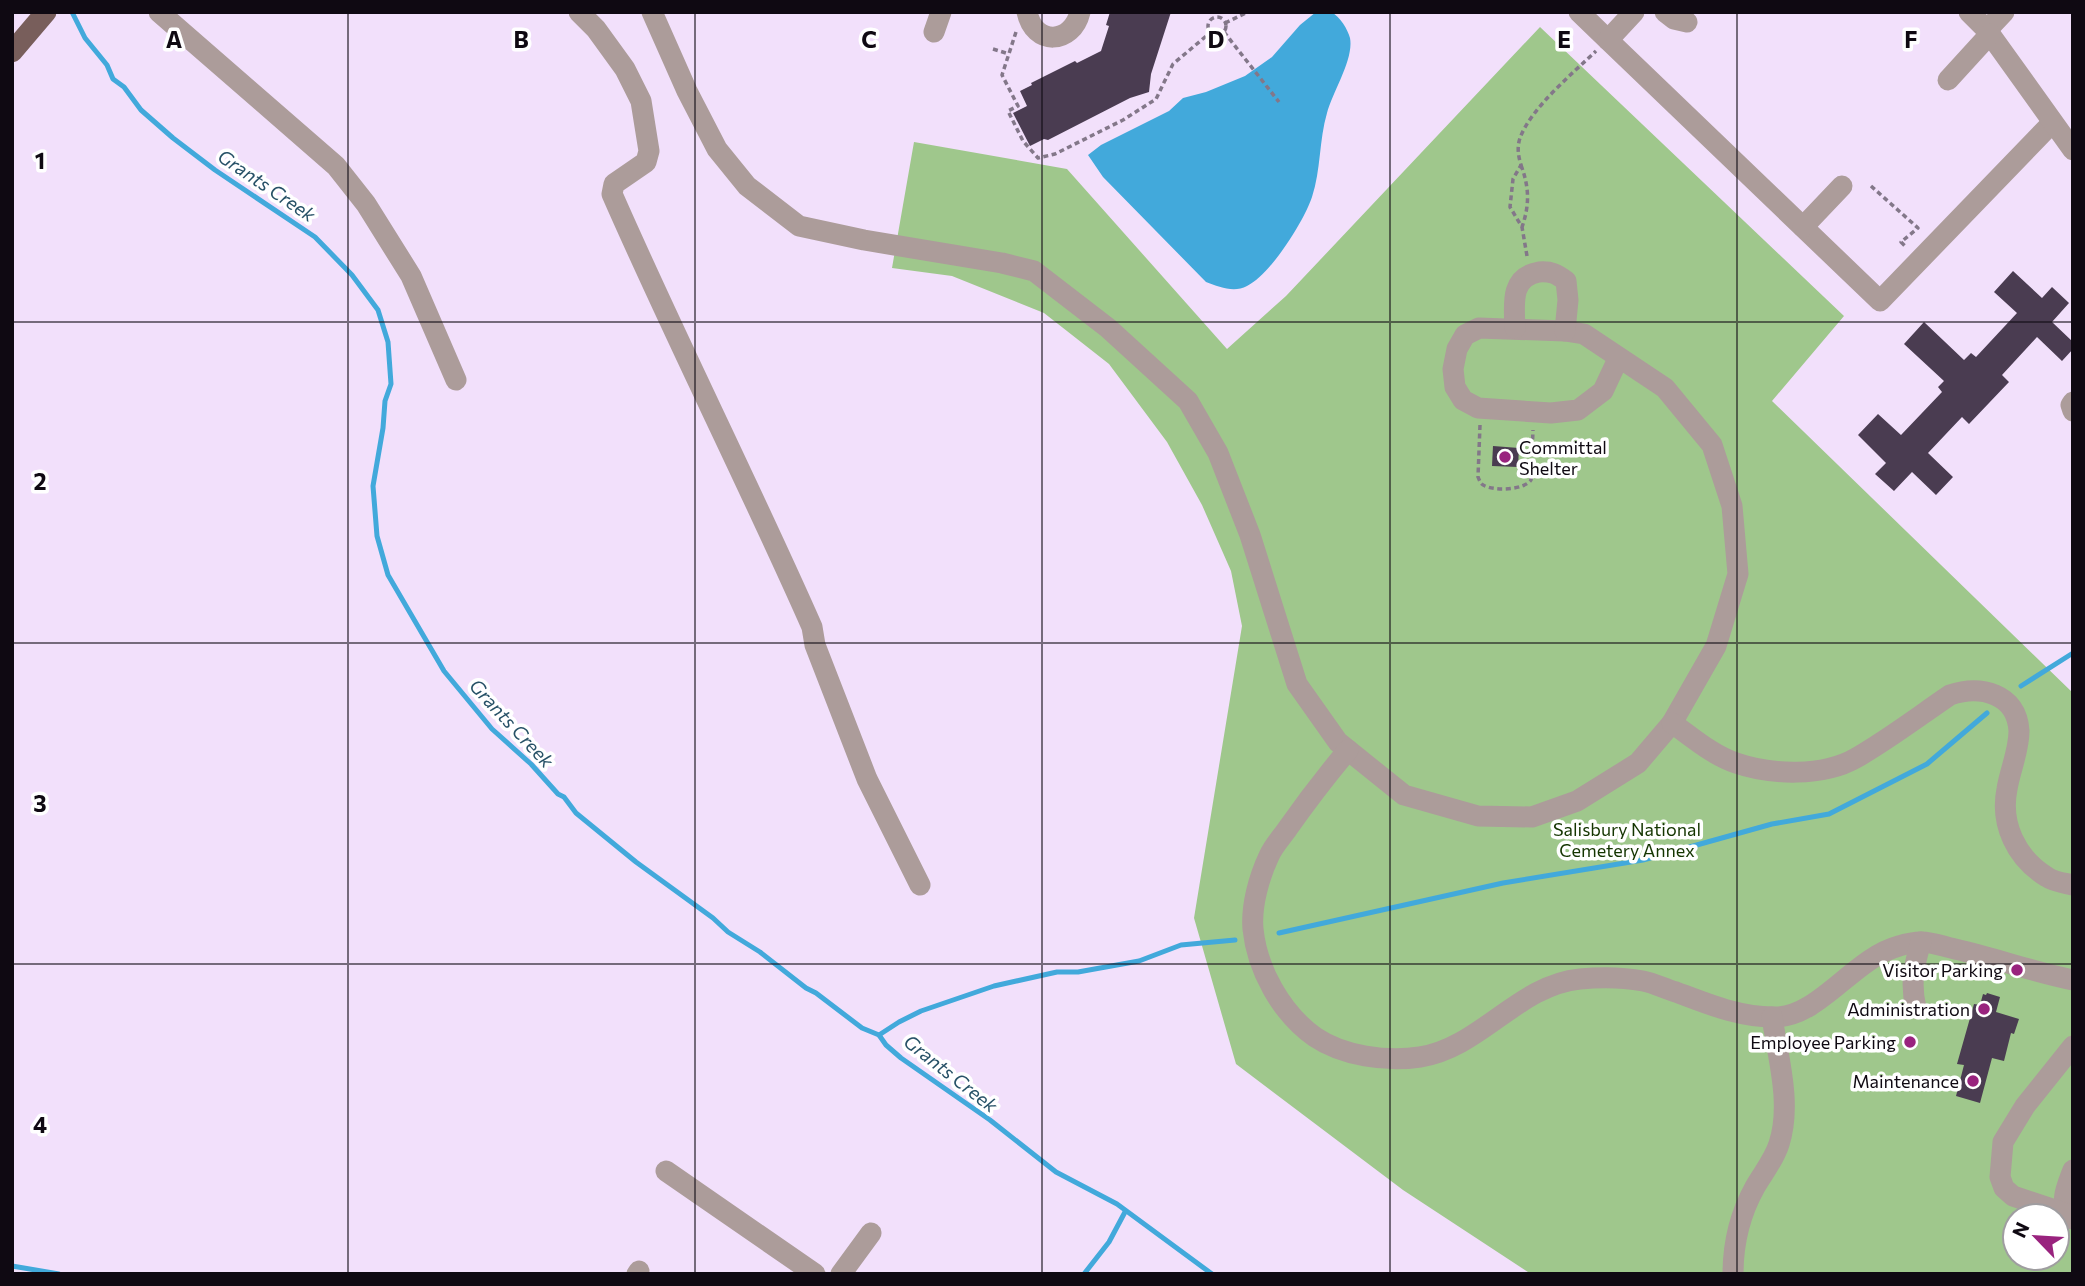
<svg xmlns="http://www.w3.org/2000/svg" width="2085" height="1286" font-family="Commissioner,sans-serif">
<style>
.green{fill:#9fc78c;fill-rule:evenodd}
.water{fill:#42a9db}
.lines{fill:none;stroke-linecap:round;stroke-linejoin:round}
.stream{stroke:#42a9db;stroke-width:5}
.building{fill:#4a3c51}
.path{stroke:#837789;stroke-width:3.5;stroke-dasharray:5 3.5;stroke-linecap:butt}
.minor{stroke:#ac9c9a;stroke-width:21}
.major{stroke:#785e5b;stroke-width:21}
.grid{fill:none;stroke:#0f0912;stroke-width:2;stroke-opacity:0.55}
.poi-dot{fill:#99237e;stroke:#fff;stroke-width:2.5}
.labels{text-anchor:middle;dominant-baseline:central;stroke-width:7;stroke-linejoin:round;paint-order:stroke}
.poi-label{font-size:18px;fill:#0f0912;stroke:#fff;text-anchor:end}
.park-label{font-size:18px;fill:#143500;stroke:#fff}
.water-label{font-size:19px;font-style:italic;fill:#275167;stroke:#fff}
.grid-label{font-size:23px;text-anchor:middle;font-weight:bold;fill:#0f0912;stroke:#fff;stroke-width:7;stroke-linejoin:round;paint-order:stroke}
</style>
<rect width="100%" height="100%" fill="#f2e0fb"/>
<path class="green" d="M1540,27L1844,316L1772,401L2073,693V1274H1531L1403,1190L1236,1064L1194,918L1242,626L1231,571L1202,505L1167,442L1109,364L1044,313L952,276L892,268L914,142L1067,169L1227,349L1286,296ZM2015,1216H2057V1258H2015Z"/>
<path class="water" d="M1316,12C1320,12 1328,11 1331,12C1340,16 1348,30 1350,38C1354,59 1333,91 1327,113C1319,140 1321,170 1312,197C1304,221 1271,274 1247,286C1234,293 1219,287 1206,282L1103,177L1088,155L1101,145L1169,111L1183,98L1206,92L1245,76L1272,57L1300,25Z"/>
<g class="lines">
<g class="stream">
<polyline points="72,12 85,38 107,65 113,79 124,87 141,110 173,138 215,170 315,237 352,275 378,310 388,342 391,384 385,401 383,428 373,486 377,536 388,575 444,671 492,729 531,764 558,794 564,797 576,813 636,862 713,918 728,932 760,952 806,988 816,993 862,1028 879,1035 886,1045 901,1058 990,1120 1056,1172 1117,1204 1212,1274"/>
<polyline points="2021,686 2073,653"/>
<polyline points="1279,933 1503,883 1643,860 1772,824 1829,814 1927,764 1987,713"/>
<polyline points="879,1035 899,1022 921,1011 994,986 1057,972 1078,972 1139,961 1181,945 1235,940"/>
<polyline points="12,1266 59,1274"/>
<polyline points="1084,1274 1109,1242 1125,1212"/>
</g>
</g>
<g class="building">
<polygon points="1110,12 1171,12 1151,74 1149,92 1130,98 1048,140 1044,139 1030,146 1013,113 1027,106 1020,91 1032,85 1031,83 1075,61 1077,63 1101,51 1109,26 1106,25"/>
<polygon points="2013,271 2042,298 2052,287 2069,303 2052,322 2073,342 2073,349 2062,361 2037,337 2002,375 2009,382 1969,424 1962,417 1928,453 1953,477 1936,495 1912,472 1894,491 1875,474 1886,463 1858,435 1878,414 1901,435 1942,392 1938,387 1944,381 1904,344 1924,322 1964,360 1971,353 1976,357 2017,313 1994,292"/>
<polygon points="1493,446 1519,448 1518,467 1492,466"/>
<polygon points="1987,993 2000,997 1996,1012 2019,1019 2014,1034 2011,1033 2004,1061 1992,1058 1980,1103 1956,1096 1964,1065 1957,1064 1974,1004 1980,1005 1983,994 1986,995"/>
</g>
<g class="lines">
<g class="path">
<circle cx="1217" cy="26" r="9"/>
<polyline points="1225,23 1248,12"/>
<polyline points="1016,32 1002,75 1018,106 1008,111 1023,141 1038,158 1055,154 1123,120 1156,99 1173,64 1211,32"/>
<polyline points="1224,32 1279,102"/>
<polyline points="993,49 1009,54"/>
<path d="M1521,165C1529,187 1530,204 1522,227"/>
<polyline points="1871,186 1918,228 1901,242 1906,247"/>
<path d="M1527,256L1522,227L1510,207L1513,179L1521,165C1518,155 1517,147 1520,138C1531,108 1573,73 1596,51"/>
<path d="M1480,425L1478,477C1480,481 1480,484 1485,486C1496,491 1524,490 1531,480L1533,430"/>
</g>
<g class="minor">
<polyline points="159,12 336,166 366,204 411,276 456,380"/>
<path d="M579,12L596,29L625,69L641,101L649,151L646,162L614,184L612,194C676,340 748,482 812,627L815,645L867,779L920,885"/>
<polyline points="652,12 687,91 717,149 747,186 799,226 864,240 1002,263 1034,271 1108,328 1188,401 1218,453 1250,535 1297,684 1338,742 1404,795 1478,816 1532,817 1577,801 1638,763 1672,723 1716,646 1738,574 1732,506 1712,445 1665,388 1584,334 1565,331 1479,328 1465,335 1457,349 1453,369 1455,387 1463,400 1478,408 1551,413 1578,410 1603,391 1618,359"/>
<path d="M1027,12C1034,46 1072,45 1080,12"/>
<polyline points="1579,12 1608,40"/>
<polyline points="1634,12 1608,40 1880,301 2052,123"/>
<polyline points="1665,12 1674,19 1687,22"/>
<polyline points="1969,12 1987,30 2073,150"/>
<polyline points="1987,30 2004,12"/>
<polyline points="934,32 941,12"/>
<polyline points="1948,80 1990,34"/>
<polyline points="1803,227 1842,186"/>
<path d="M1515,328C1514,304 1510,277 1539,272C1551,271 1557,274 1566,281L1568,300L1565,331"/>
<polyline points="2073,402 2071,405 2073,411"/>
<path d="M1672,723C1692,737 1712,755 1736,763C1771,775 1823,777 1856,758C1889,739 1919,716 1950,695C1980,685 2017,693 2019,731C2019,751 2010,770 2007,789C2000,824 2016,858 2047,877C2054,882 2065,883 2073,885"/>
<path d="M1348,750C1327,775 1307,801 1288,828C1282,837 1273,846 1269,856C1259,877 1251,906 1253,929C1257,969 1281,1013 1315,1037C1343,1056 1386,1062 1420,1057C1480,1048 1518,985 1580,979C1600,977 1622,977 1643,981C1654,983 1665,989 1676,992C1708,1004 1741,1018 1776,1017C1820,1016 1854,958 1899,946C1905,944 1915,942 1922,942C1932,942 1945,947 1955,949C1995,958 2033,972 2073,980"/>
<path d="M1916,1008C1910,984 1914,965 1921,942"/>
<path d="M2073,1170C2067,1186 2057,1205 2073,1219"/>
<polyline points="666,1171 815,1274"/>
<polyline points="2067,1214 2013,1196 2004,1188 2000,1177 2003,1142 2025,1106 2073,1046"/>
<polyline points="637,1274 639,1271"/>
<polyline points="841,1274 871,1233"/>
<path d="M1733,1274C1733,1243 1740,1214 1755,1187C1763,1173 1774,1160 1779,1144C1792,1104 1778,1058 1772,1017"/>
</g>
<polyline class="major" points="12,52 46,12"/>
</g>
<path class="grid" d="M348,12V1274M695,12V1274M1042,12V1274M1390,12V1274M1737,12V1274M12,322H2073M12,643H2073M12,964H2073"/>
<g class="poi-dot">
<circle cx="1505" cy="457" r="7"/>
<circle cx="2017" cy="970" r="7"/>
<circle cx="1984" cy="1009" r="7"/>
<circle cx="1910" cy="1042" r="7"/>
<circle cx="1973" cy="1081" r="7"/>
</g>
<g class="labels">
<g class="poi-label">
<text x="1519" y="447" text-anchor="start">Committal<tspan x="1519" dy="21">Shelter</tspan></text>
<text x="2003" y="970">Visitor Parking</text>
<text x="1970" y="1009">Administration</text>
<text x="1896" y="1042">Employee Parking</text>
<text x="1959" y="1081">Maintenance</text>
</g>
<g class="park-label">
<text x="1627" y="829">Salisbury National<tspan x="1627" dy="21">Cemetery Annex</tspan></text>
</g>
<g class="water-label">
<text transform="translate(267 185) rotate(34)">Grants Creek</text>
<text transform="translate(512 723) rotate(47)">Grants Creek</text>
<text transform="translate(951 1073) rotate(38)">Grants Creek</text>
</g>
</g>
<g class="grid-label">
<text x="174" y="48">A</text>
<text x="521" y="48">B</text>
<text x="869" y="48">C</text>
<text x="1216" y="48">D</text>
<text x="1564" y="48">E</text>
<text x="1911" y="48">F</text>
<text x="40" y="169">1</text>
<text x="40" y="490">2</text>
<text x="40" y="812">3</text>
<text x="40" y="1133">4</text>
</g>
<rect width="2085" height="1286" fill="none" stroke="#0f0912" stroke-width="28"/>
<g transform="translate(2036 1237) rotate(295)"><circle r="33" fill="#ffffff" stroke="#9f9da0" stroke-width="2"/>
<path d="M0-5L12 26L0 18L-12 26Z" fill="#99237e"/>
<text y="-10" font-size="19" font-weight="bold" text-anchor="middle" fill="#0f0912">N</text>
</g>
</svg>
